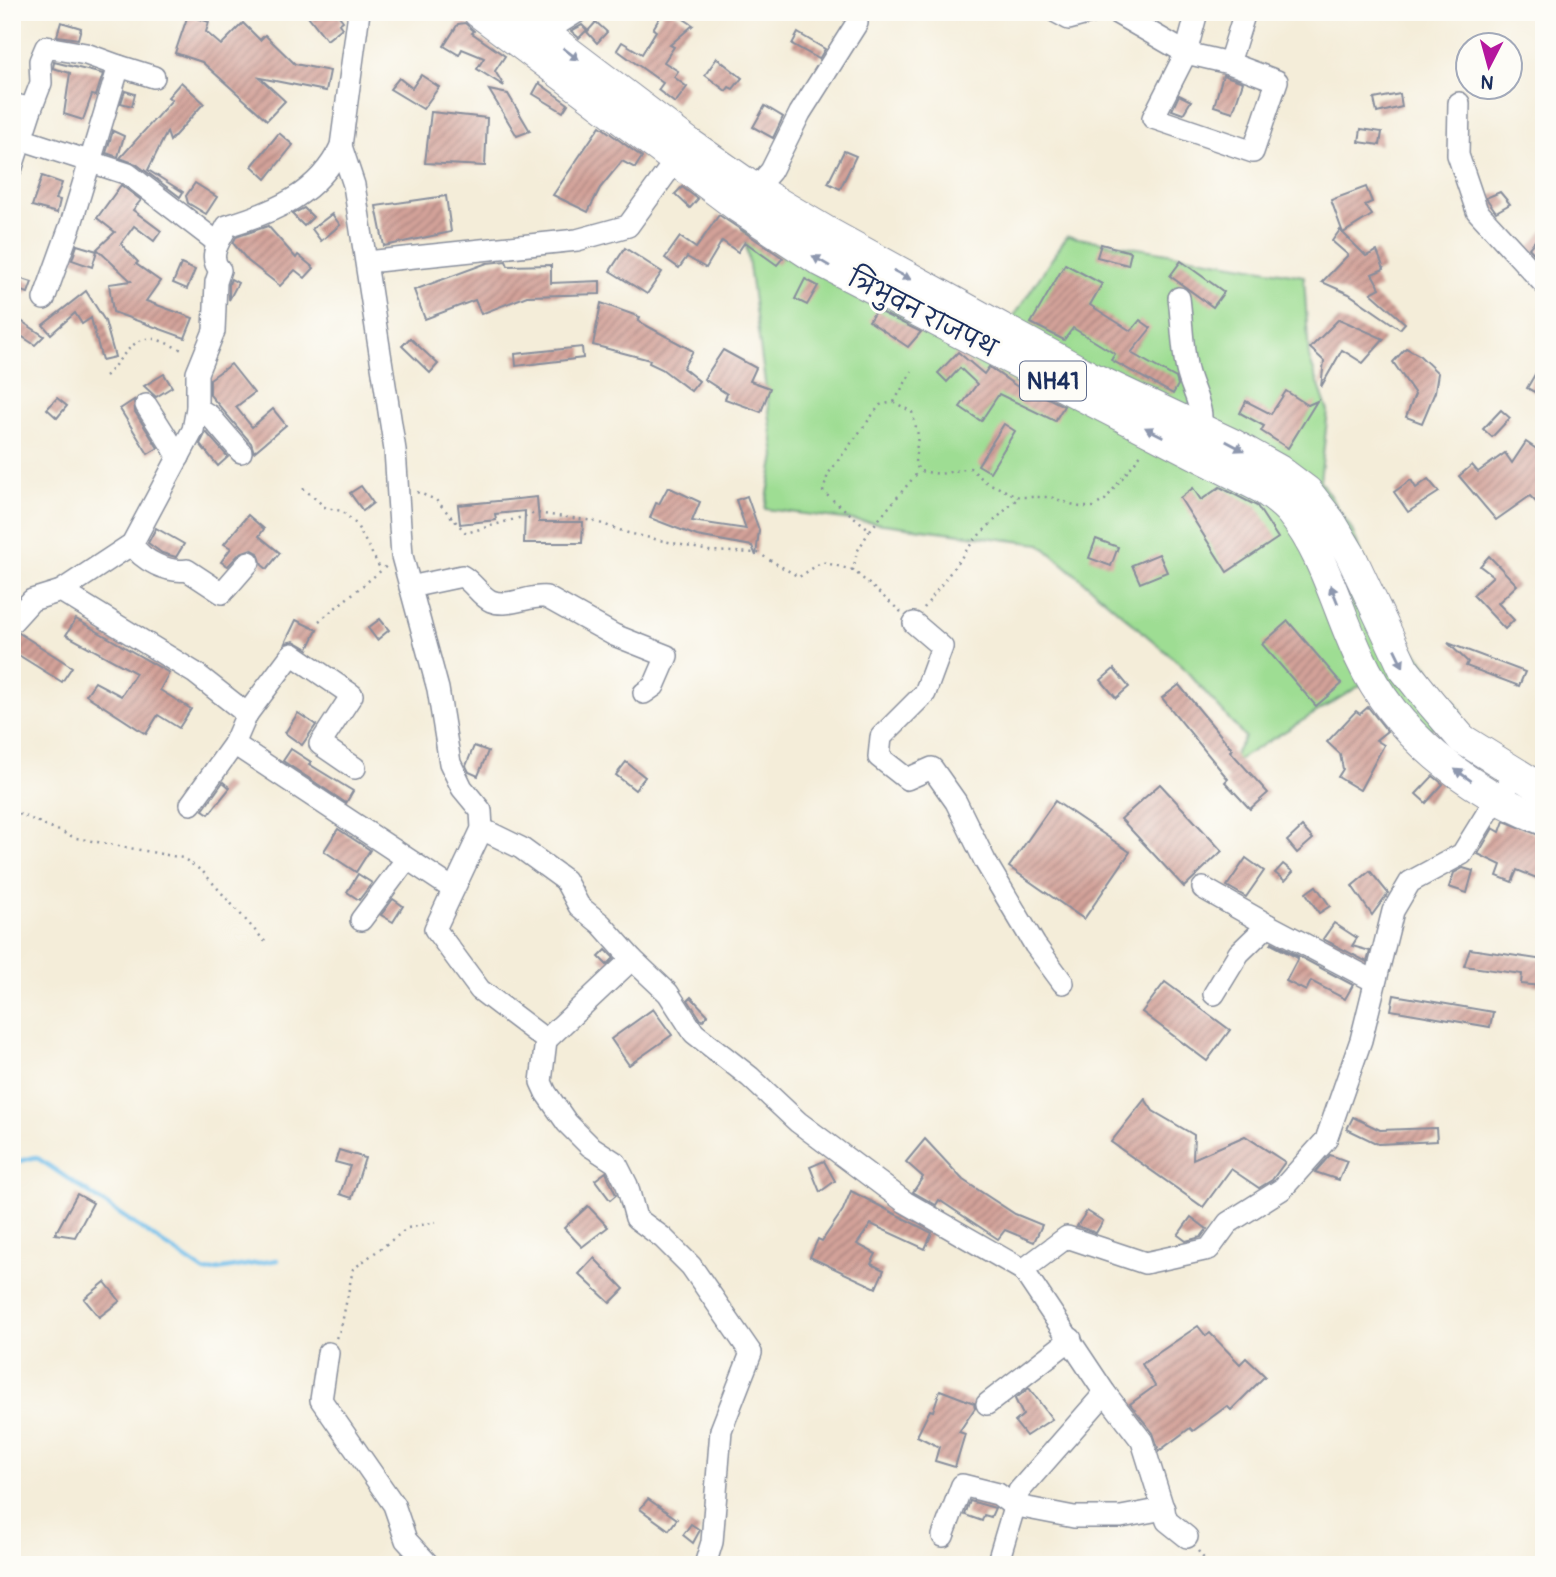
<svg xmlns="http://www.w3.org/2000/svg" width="1556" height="1577" font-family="Pangolin,'Playpen Sans Deva',sans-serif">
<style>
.green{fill:#9edd93;stroke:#5c8678;stroke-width:2}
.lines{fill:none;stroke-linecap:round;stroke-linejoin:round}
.stream{stroke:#6fbeea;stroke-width:4.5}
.building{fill:url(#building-hatch)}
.minor-casing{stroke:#888e9c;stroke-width:24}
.highway-casing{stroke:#888e9c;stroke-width:32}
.path{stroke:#888e9c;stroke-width:2.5;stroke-dasharray:2 5;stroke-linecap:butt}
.minor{stroke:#fff;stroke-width:21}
.highway{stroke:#fff;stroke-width:30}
.oneway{fill:#8d97ae}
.labels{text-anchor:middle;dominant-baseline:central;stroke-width:6;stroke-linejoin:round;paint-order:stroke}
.shield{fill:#fdfcf7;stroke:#5f6c8c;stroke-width:2}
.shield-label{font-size:23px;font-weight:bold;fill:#1b2f5e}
.street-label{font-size:24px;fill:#1b2f5e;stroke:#fdfcf7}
</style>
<defs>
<pattern id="building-hatch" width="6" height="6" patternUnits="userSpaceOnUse" patternTransform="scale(1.75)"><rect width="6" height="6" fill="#d3a299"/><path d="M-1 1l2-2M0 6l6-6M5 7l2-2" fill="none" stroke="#aa8480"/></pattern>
</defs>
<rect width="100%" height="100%" fill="#fdfcf7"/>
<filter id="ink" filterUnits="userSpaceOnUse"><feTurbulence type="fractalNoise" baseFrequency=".0143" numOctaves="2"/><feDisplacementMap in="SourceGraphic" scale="14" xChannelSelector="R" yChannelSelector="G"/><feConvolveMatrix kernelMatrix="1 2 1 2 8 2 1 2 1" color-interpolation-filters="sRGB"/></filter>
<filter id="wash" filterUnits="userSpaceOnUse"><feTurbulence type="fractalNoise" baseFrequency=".00686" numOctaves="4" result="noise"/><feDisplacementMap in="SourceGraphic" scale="28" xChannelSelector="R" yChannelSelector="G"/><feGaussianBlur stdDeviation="1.57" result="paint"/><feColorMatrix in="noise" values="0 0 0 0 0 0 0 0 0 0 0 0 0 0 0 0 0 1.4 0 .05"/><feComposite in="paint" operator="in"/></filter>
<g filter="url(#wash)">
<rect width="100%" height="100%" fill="#f4edd9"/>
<polygon class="green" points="736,170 1008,325 1067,236 1304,276 1309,357 1328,411 1320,481 1351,528 1387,614 1462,712 1418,735 1371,679 1228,766 1245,737 1181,665 1040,544 765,509 775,456"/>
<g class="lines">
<polyline class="stream" points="12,1163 36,1157 205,1272 277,1260"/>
</g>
<g id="blocks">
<g class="building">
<polygon points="305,12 336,12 343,21 339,24 342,28 327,40"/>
<polygon points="663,12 673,12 693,25 670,45 674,47 664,62 678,71 674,77 687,87 675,103 658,90 663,83 617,50 622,42 642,54 656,31 653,29"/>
<polygon points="188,15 209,22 206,32 221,45 243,23 260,40 265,35 295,64 330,71 326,91 260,78 285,101 267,120 202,62 175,53"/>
<polygon points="61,22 81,28 78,39 57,36"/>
<polygon points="596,22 607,32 597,43 587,32"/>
<polygon points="465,23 474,31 472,33 505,56 495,71 504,86 477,69 484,58 462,49 459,55 444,46 458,24"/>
<polygon points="582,25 587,30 579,38 571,31"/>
<polygon points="798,33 825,49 819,59 792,44"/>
<polygon points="717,58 742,78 733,89 729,87 726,91 705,75"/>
<polygon points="54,62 103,74 96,96 92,95 83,120 64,114 70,73 53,68"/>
<polygon points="421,75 439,87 423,109 390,89 399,78 412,88"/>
<polygon points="1223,75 1243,82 1233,112 1214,106"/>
<polygon points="181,82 204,103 170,141 167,132 148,170 183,192 180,197 136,164 120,158 172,100 168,97"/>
<polygon points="539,83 568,104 563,112 533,94"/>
<polygon points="489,90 508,94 530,131 517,136"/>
<polygon points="125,91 135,94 132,106 121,103"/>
<polygon points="1400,94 1402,107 1377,113 1374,99"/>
<polygon points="1179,95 1191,101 1183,114 1172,110"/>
<polygon points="765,106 783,117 773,138 753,127"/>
<polygon points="431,112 487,118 485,166 425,163"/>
<polygon points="600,126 642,157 635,168 622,161 600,188 588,212 553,195"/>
<polygon points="1361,129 1382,132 1380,145 1359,142"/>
<polygon points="113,131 124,136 118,157 106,153"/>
<polygon points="279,133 293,145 266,179 252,166"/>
<polygon points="844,151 856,156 840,189 828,183"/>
<polygon points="42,176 62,183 56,199 60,200 57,213 32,206"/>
<polygon points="195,183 217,197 206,214 188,203 186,196"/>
<polygon points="121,185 141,200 133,210 161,231 154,241 134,226 121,244 138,262 136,264 160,281 146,301 193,318 185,338 113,312 109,284 131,281 97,249 115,232 97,218"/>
<polygon points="682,187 698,199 690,208 675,194"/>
<polygon points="1366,187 1372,202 1365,205 1372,215 1343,233 1331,200"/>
<polygon points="1500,192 1510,204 1496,212 1486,198"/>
<polygon points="446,196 451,232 384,246 376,206"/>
<polygon points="304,208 313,217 304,226 292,214"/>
<polygon points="332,214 340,225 321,241 312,229"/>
<polygon points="719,215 783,258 777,265 745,242 738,252 722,241 706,268 687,257 679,268 665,258 680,237 696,248"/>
<polygon points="268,226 296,258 298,255 314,268 305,278 295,270 280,286 248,261 233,243 236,237"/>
<polygon points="1340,230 1366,256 1377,251 1384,269 1372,274 1380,288 1371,293 1405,323 1400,329 1349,294 1322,282 1348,255 1332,241"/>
<polygon points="1544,230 1544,260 1542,262 1529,248"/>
<polygon points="1101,244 1131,252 1128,265 1097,257"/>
<polygon points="77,245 97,251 92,267 72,260"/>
<polygon points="625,248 662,272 647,294 610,271"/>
<polygon points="506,261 508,266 551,265 551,283 600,281 600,294 527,296 481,314 475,300 425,319 414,290 487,263"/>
<polygon points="1181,261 1224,292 1213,307 1170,276"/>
<polygon points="181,264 195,270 187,289 173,283"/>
<polygon points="1065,264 1102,284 1090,305 1131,331 1140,320 1151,328 1131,353 1176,378 1178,385 1173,394 1111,360 1115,354 1073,328 1064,340 1031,323"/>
<polygon points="12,276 32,282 28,293 12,288"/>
<polygon points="231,279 238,283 229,300 229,284"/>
<polygon points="805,279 818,286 807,305 795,299"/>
<polygon points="86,291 105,321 115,357 102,360 91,318 82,324 75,313 51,334 43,325"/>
<polygon points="601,303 640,317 638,321 693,351 683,368 699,381 691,391 662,369 649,363 650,360 593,345"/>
<polygon points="876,310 921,332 908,347 869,321"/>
<polygon points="12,315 44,336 35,345 12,330"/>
<polygon points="1339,319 1384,339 1363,363 1342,350 1321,387 1324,361 1310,348"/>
<polygon points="410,338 438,364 430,373 402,346"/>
<polygon points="582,347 583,358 516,366 515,354"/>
<polygon points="1406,348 1419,355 1438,373 1435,392 1422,423 1406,417 1415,394 1393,362"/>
<polygon points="723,350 756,368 750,381 770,388 761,412 725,399 727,394 704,379"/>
<polygon points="958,352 984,374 989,367 1018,387 1020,384 1064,406 1055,421 999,394 981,421 960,407 977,384 960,368 947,382 938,373"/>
<polygon points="1544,359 1544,397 1527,388"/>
<polygon points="231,364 254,393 236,407 252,427 273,409 286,425 254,452 251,443 210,395 210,379"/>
<polygon points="164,374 172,387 156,397 144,386"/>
<polygon points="1286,391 1308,405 1317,401 1288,448 1261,431 1264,426 1240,413 1246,401 1271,414"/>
<polygon points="57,398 67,406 57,418 47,409"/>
<polygon points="134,400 135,412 158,448 148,454 120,409"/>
<polygon points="1501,410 1510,418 1492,437 1483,429"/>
<polygon points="1004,424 1015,431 990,472 978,465"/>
<polygon points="206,432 228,457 218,466 200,444"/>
<polygon points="1526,442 1544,454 1544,510 1530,496 1496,520 1459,476 1472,465 1478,472 1505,453 1512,463"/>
<polygon points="1428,479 1439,492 1408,512 1394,492 1411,480 1416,488"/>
<polygon points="361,486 373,503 363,511 350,493"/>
<polygon points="668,487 700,502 692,521 746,529 736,500 747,496 759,530 756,556 752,546 697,536 650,518 656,503 659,504"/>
<polygon points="1220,487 1257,506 1278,538 1227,572 1180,498 1193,488 1201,500"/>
<polygon points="537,497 539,522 583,522 582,543 524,543 525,511 495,514 496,520 460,524 458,505"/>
<polygon points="248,515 264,529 259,536 280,553 267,569 262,565 258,553 251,549 240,553 228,566 221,562 231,548 224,544"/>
<polygon points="156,528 184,544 176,557 162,553 148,543"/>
<polygon points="1096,539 1118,547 1111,566 1089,558"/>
<polygon points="1159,554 1167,572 1140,583 1132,565"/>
<polygon points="1489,556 1517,585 1498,603 1514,620 1505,629 1473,595 1493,576 1480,566"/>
<polygon points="76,619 169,673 160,690 191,709 179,728 158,715 146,734 86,695 95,682 121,696 136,673 66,635"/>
<polygon points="380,619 389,630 377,640 368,628"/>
<polygon points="296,620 317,630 308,649 294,641 285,643"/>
<polygon points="1288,621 1342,684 1316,706 1262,644"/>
<polygon points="19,633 72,667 62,682 12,651 12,635"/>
<polygon points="1448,643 1525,672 1519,686 1466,666 1468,662"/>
<polygon points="1114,669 1129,687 1116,698 1101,680"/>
<polygon points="1179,685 1232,749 1230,751 1268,793 1250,809 1225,782 1228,779 1162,698"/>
<polygon points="1368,707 1387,731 1376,740 1384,745 1360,790 1338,777 1343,769 1340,754 1327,742 1356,711 1360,714"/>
<polygon points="298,713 316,725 302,745 285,733"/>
<polygon points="474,746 488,751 478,776 469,772 466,766"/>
<polygon points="291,749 311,762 309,764 353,791 346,803 283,761"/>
<polygon points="626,762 645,777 635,790 616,775"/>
<polygon points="1433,776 1443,784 1426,803 1416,794"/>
<polygon points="223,782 230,788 209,814 203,810"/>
<polygon points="1160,784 1222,851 1184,887 1121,819"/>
<polygon points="1055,801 1130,852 1084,919 1009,867"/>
<polygon points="1504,821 1544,837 1544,881 1517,870 1512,882 1497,876 1501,865 1478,854 1493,828 1500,832"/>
<polygon points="1302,827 1313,839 1297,853 1287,841"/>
<polygon points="338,829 370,850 356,872 324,851"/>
<polygon points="1246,858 1264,871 1246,897 1227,886"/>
<polygon points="1283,864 1293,872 1285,881 1275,873"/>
<polygon points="1463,868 1473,871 1467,893 1449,887 1454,873"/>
<polygon points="1370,871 1388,893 1372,915 1352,886"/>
<polygon points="358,874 372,883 359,900 347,892"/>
<polygon points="1316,886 1330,906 1319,913 1306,893"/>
<polygon points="393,899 403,906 393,922 381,915"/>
<polygon points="1334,923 1357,938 1352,946 1370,951 1367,962 1323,939"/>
<polygon points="1272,942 1353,985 1345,999 1311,981 1306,991 1286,981 1298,958 1271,944"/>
<polygon points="1470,949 1544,960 1542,986 1521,984 1522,974 1464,966"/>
<polygon points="606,950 614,958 607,965 599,957"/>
<polygon points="1165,982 1230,1030 1207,1061 1142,1012"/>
<polygon points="1394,995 1493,1012 1490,1027 1391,1010"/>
<polygon points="691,997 708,1015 702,1021 688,1000"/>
<polygon points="653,1009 672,1035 629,1065 611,1039"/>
<polygon points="1145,1099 1153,1111 1194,1135 1193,1159 1245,1136 1285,1162 1272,1180 1259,1188 1231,1169 1203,1207 1111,1142"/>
<polygon points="1353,1117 1380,1130 1436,1128 1437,1141 1378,1144 1347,1129"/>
<polygon points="925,1139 963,1180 1015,1214 1042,1225 1034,1242 1005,1230 998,1239 939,1200 936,1205 913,1192 923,1177 906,1162"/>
<polygon points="339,1150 365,1158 352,1198 340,1194 350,1166 335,1162"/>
<polygon points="1330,1155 1347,1161 1339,1180 1315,1172"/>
<polygon points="824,1161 835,1181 820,1192 810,1167"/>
<polygon points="606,1172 616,1195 610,1200 595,1180"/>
<polygon points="851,1191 932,1233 925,1249 871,1224 857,1244 876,1254 871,1264 884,1270 876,1288 810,1257 818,1239 822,1241 843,1210"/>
<polygon points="77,1194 93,1203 75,1237 55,1234"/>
<polygon points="588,1206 608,1227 582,1247 564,1228"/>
<polygon points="1087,1211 1103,1221 1096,1233 1077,1226"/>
<polygon points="1191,1217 1207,1229 1201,1237 1186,1241 1178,1235"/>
<polygon points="594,1258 624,1289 610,1303 579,1274"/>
<polygon points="105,1282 120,1301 99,1317 84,1299"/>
<polygon points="1198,1326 1206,1336 1210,1333 1240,1364 1246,1358 1265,1376 1231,1410 1227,1406 1193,1431 1190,1428 1159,1451 1153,1433 1130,1404 1155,1386 1142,1364"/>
<polygon points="1029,1388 1052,1419 1026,1436 1015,1422 1023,1415 1015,1399"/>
<polygon points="940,1390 974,1403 975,1408 959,1432 965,1434 955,1467 935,1461 939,1447 917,1436 930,1410 933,1411"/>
<polygon points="648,1499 677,1519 669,1530 640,1509"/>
<polygon points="970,1501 995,1508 991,1517 984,1515 982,1521 965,1515"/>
<polygon points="691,1524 700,1530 693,1543 683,1535"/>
</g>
</g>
</g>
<g filter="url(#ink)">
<use href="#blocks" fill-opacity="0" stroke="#888e9c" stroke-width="2"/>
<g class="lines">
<g class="minor-casing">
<g id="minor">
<polyline points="1056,12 1069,19 1094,12"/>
<polyline points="1115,12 1186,53 1197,12"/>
<polyline points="543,33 577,12"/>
<polygon points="1186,53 1229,63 1277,81 1253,152 1153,118"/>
<polyline points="1229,63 1245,12"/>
<polyline points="119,66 154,77"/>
<polyline points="1459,103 1458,155 1477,211 1544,284"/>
<polyline points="12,104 31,109 12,167"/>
<polyline points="31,109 41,83 40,61 46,47 86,54 119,66 71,224 44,299"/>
<polyline points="21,139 128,174 218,243"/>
<polyline points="341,146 354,185 395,450 402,556 438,689 450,763 462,788 481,811 482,829 435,929 480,990 546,1040 541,1082 546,1093 567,1123 590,1146 616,1163 627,1185 636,1218 663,1238 691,1266 751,1353 721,1430 712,1542 705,1565"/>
<polyline points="755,189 771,171 800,113 857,23"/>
<polyline points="367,262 577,240 628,226 675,161"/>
<path d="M1179,298C1182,321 1182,347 1187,370C1192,393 1210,415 1196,438"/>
<polyline points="146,405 179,457"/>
<polyline points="197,408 210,416 241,452"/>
<path d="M132,544C142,561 168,573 187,570L222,593L249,562"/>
<path d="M410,587L462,576C473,582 481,597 491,601C508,608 529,595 546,597L614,635L667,656L654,686L644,693"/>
<polyline points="61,591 195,673 247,714 234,744 453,889"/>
<path d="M12,622L32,600L61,591L132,544L193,430L197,408V373L214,331L216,282L220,270C207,256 220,241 227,226C274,212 319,194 341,146L359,12"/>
<polyline points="914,623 942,647 925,693 881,737 879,757 907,779 932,768 956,802 985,861 1035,945 1063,983"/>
<polyline points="247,714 292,654 352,695 320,744 355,768"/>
<polyline points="191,804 234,744"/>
<polyline points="482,829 521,848 565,880 579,906 601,924 632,959"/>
<polyline points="1203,888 1268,925"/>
<polyline points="361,920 406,860"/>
<polyline points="1214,994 1239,953 1268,925 1374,981"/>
<polyline points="546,1040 632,959 668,993 694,1033 750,1077 798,1122 905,1202 1023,1270 1105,1393 1019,1491 997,1565"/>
<polyline points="1023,1270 1067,1237 1145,1263 1209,1249 1228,1223 1282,1189 1326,1140 1361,1040 1393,911 1410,882 1462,854 1496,799 1518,775"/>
<polyline points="328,1353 321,1400 394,1505 406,1540 429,1565"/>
<polyline points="1105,1393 1142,1441 1167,1521 1187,1537"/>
<polyline points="987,1404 1071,1339"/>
<polyline points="943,1536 962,1485 998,1494 1012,1505 1074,1517 1121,1517 1164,1509"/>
</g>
</g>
<g class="highway-casing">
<g id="highway">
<path d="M478,12L739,208L820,261L1263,489C1272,496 1284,504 1291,513C1325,555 1337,610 1360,658C1395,734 1467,790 1544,820"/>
<polyline points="516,12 689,143 755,189 829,233 1089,376 1233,444 1279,470 1307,491 1331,522 1350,554 1404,669 1431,703 1462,739 1544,790"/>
</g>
</g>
<g class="path">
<path d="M105,376C121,362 133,332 158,340C168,343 176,348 185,351"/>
<polyline points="894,402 912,371"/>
<polyline points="303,488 326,508 342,511 356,524 381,570"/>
<polyline points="417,492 436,500 466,533 536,513 594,521 628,533 709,551 758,553 799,577 822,562 853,570"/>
<polyline points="870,530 919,471"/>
<polyline points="924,608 975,539 1019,497"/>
<polyline points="901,612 853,570 857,552 870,530 823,492 828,474 880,405 894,402 912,412 918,435 915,462 919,471 940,474 970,468 986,482 1019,497 1050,497 1080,507 1093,507 1105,500 1142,453"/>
<polyline points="319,621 388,565"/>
<polyline points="12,811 76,838 183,858 203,872 268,945"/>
<polyline points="336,1338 341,1328 353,1269 408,1228 436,1222"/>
<polyline points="1198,1551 1209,1565"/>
</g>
<use href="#minor" class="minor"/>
<use href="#highway" class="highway"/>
</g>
<defs><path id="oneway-solid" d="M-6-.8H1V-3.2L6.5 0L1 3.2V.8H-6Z" transform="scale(1.75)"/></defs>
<g class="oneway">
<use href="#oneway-solid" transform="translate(571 54) rotate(37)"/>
<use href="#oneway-solid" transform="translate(821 261) rotate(-149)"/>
<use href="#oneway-solid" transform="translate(902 275) rotate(28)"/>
<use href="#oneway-solid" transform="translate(1154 432) rotate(-153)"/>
<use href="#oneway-solid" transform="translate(1235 446) rotate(28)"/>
<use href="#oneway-solid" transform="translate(1334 594) rotate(-112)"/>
<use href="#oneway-solid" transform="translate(1399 658) rotate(64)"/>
<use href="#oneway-solid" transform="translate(1463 775) rotate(-145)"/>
</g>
</g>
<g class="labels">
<rect class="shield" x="1020" y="361.5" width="66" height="39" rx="5"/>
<g class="shield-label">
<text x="1053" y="381">NH41</text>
</g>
<g class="street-label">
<text transform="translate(922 314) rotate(27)">त्रिभुवन राजपथ</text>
</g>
</g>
<rect width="1556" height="1577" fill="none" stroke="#fdfcf7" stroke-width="42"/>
<g transform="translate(1489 66) rotate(186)"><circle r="33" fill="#fdfcf7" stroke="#a3aaba" stroke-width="2"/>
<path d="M0-5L12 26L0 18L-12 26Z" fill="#b5179e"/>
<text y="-10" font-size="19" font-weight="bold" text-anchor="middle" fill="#1b2f5e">N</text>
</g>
</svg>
